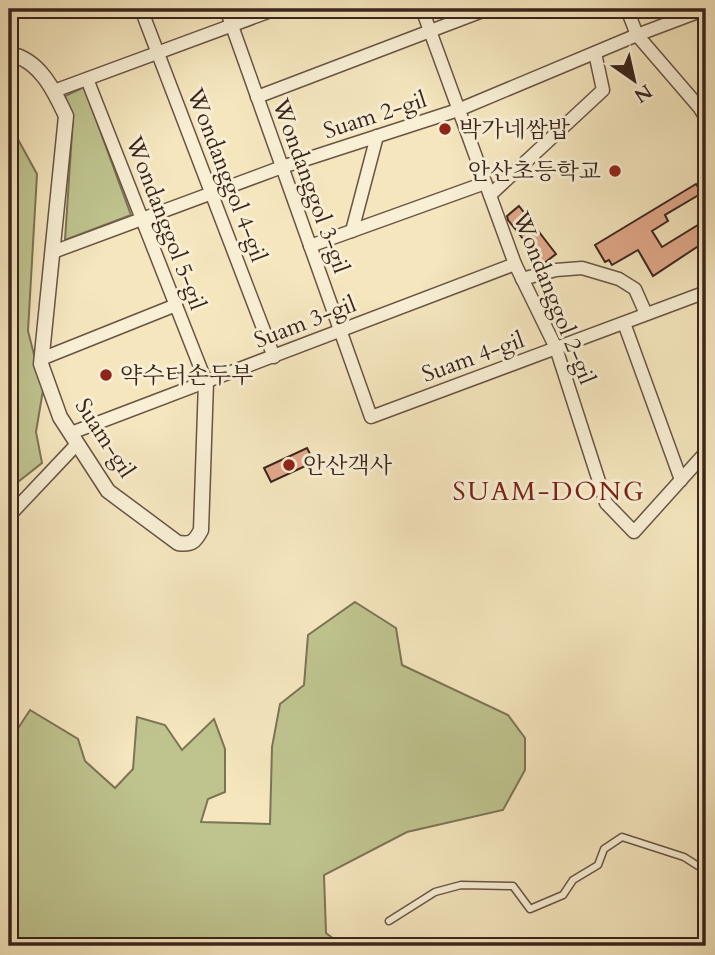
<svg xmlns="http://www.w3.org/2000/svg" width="715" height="955" font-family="Cardo,'Noto Serif KR',serif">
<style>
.green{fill:#bfc48f;stroke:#7c7456;stroke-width:2}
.building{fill:#e2a88a;stroke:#3a241d;stroke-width:2}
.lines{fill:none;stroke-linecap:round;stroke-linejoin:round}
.service-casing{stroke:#695445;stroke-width:9}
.minor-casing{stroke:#695445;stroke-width:15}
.tertiary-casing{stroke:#695445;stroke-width:17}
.service{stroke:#f8efd5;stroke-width:6}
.minor{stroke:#f8efd5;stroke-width:12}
.tertiary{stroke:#f8efd5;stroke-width:14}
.poi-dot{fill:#8f2418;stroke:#f8efd5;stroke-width:2.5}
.labels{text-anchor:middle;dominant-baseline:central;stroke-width:6;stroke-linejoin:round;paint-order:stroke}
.street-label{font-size:23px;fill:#3a241d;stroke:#f8efd5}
.poi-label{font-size:23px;fill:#3a241d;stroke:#f8efd5;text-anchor:start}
.quarter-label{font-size:26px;letter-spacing:2px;fill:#7a1f14;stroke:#f8efd5}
</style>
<rect width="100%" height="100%" fill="#f5e6be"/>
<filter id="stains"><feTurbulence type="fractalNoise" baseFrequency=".00286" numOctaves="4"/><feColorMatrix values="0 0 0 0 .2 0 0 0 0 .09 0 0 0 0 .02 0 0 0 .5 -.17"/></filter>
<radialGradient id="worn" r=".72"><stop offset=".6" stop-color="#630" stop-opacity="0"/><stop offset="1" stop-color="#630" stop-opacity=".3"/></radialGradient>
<g class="green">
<polygon points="84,87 131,215 65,240 73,118 65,96"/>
<polygon points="9,123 37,174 28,331 43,390 36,432 42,463 9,489"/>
<polygon points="355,602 396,628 402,665 508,715 525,738 525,770 503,810 407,832 324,875 326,933 343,946 9,946 9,742 30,710 78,739 85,761 115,788 133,769 137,717 165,725 182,750 214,719 225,749 225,792 208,799 201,822 270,824 272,747 280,704 304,685 308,635"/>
</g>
<g class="building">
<polygon points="696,184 702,193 665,215 668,221 652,231 662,247 706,220 706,241 653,276 638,250 612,265 609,260 605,262 595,245"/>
<polygon points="519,206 556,254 543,264 508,220 507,216"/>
<polygon points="307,448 314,462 271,482 264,468"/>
</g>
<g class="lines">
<g class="service-casing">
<polyline id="service" points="389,921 435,892 461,885 513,886 530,909 563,895 573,880 598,865 604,849 622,837 684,857 706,871"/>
</g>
<g class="minor-casing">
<g id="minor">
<polyline points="141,9 274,357"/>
<polyline points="226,9 371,417 706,292"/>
<polyline points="422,9 515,264 556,348 606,503 634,532 706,452"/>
<polyline points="627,9 637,35 699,107 706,118"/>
<polyline points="87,79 206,382"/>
<polyline points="54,91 276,9"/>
<polyline points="257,97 488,9"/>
<polyline points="490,195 603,90 595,53"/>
<polyline points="352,231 377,136"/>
<polyline points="310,246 485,183"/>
<polyline points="53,252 282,167 458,110 637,35 706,9"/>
<polyline points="522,279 556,270 582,268 619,279 635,289 646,314"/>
<polyline points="702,293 706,308"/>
<polyline points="624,323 681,480"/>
<polyline points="41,359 176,305"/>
<polyline points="71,433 515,264"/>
<polyline points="9,516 77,444"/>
</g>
</g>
<g class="tertiary-casing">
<path id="tertiary" d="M9,54C39,59 54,90 66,116L41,364L60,417L108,491L178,543C191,545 195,542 201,530L206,382"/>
</g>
<use href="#service" class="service"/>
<use href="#minor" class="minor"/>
<use href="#tertiary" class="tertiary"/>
</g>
<g class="poi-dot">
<circle cx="445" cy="129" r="7"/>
<circle cx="615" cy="171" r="7"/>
<circle cx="106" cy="375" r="7"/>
<circle cx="289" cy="465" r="7"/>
</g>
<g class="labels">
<g class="street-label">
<text transform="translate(375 115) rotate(-18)">Suam 2-gil</text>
<text transform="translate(227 175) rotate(69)">Wondanggol 4-gil</text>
<text transform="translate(311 186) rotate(70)">Wondanggol 3-gil</text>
<text transform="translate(166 223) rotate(69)">Wondanggol 5-gil</text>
<text transform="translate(554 298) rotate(68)">Wondanggol 2-gil</text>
<text transform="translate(305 322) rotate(-21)">Suam 3-gil</text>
<text transform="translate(473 357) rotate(-20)">Suam 4-gil</text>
<text transform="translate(105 438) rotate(57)">Suam-gil</text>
</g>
<g class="poi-label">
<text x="459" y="129">박가네쌈밥</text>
<text x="601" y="171" text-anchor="end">안산초등학교</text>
<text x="120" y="375">약수터손두부</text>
<text x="303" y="465">안산객사</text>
</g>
<g class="quarter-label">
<text x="549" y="491">SUAM-DONG</text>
</g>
</g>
<rect width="715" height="955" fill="none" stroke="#f5e6be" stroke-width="35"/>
<rect x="10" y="10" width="694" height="934" fill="none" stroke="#3a241d" stroke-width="3.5"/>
<rect x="18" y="18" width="680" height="920" fill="none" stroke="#3a241d" stroke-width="2"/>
<g transform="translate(634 80) rotate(146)" stroke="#f8efd5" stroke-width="5" paint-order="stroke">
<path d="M0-5L12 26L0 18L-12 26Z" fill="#3a241d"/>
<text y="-10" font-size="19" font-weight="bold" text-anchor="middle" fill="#3a241d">N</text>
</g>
<rect width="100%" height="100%" filter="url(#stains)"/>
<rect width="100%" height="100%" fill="url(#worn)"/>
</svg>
